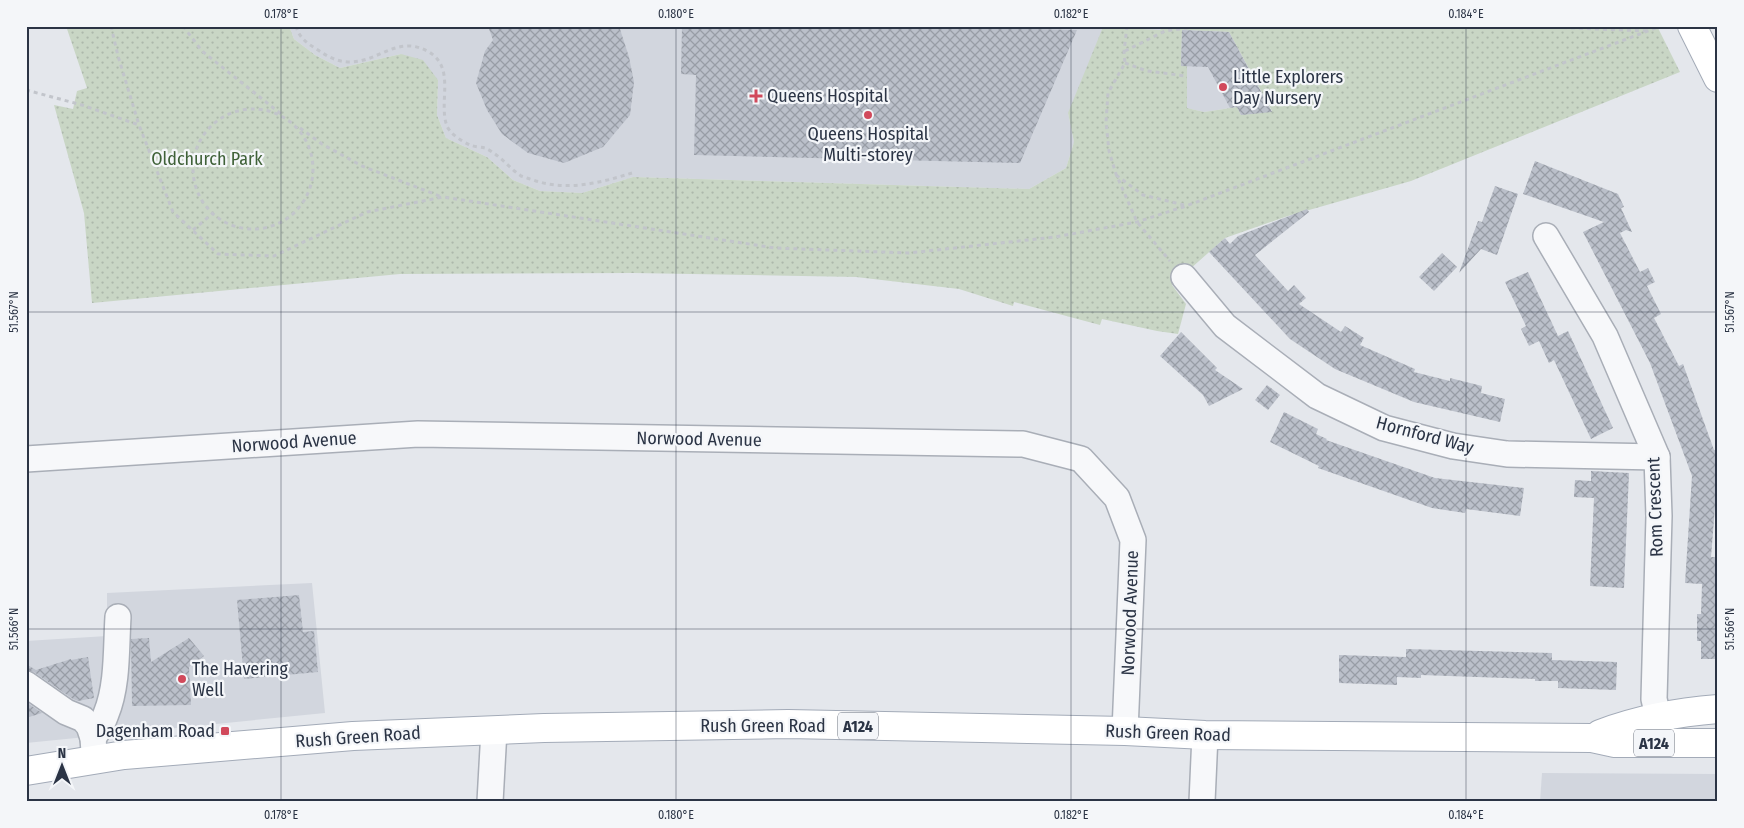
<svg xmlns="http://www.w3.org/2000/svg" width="1744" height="828" font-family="'Fira Sans Condensed',sans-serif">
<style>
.built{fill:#d2d6de}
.park{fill:url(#park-dots);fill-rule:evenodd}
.building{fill:url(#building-cross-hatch)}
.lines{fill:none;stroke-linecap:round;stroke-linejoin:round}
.minor-casing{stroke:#a9aeb7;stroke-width:28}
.major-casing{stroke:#a3abb8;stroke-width:30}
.path{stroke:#c2c5cb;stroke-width:3;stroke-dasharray:4 4;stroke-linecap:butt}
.minor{stroke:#f7f8fa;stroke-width:25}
.major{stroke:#fff;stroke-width:28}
.ticks{fill:none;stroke:#2b3445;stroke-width:1;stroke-opacity:0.45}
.poi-dot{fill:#d1495b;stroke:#f4f6f9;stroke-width:2}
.labels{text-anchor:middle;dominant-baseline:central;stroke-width:4.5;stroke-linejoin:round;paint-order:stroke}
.shield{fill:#f4f6f9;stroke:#676e7b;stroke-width:1}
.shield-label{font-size:16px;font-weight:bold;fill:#2b3445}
.poi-label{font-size:18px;fill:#2b3445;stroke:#f4f6f9;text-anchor:start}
.park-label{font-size:18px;fill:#3f6138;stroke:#f4f6f9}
.street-label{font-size:18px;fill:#2b3445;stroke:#f4f6f9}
.neatline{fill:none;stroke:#2b3445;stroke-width:2}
.ticks-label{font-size:12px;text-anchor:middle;fill:#2b3445}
</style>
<defs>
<pattern id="park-dots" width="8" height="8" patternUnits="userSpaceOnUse" patternTransform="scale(1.25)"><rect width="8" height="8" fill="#c9d6c5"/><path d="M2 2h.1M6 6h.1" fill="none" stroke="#adb8ab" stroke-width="1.8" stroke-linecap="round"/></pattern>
<pattern id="building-cross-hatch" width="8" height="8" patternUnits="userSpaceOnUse" patternTransform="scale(1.25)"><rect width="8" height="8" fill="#bbc0ca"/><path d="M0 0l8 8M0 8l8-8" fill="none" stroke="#989da6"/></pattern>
</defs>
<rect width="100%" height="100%" fill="#e4e7ec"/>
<g class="built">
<polygon points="289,26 1165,26 1068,113 1074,142 1066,168 1029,189 633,177 582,193 540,191 513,180 487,157 446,138 437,115 438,80 401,54 340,68 315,55 294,39"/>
<polygon points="1182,30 1229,32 1272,112 1241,115 1237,107 1204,112 1186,108 1187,67 1181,66"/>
<polygon points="312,583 325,713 26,743 26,641 107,636 107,593"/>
<polygon points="1542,773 1718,774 1718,802 1540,802"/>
</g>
<path class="park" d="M66,26H289L294,39L315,55L340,68L401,54L423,60L438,80L437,115L446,138L487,157L513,180L540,191L582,193L633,177L1029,189L1066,168L1074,142L1068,113L1103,27L1160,30L1165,26H1657L1680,72L1411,181L1288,216L1225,238L1172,285L1186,304L1178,334L1157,331L1102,319L1100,325L1014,302L1013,306L959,289L856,277L633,273L400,274L92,303L84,213L54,105L73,109L77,91L87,88ZM1182,30L1229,32L1272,111L1241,115L1237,107L1204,112L1187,108V66H1181Z"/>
<g class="building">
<polygon points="488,26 619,26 629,57 634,82 630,115 603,147 564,163 528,153 502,134 487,110 476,83 485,51 493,40"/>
<polygon points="682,26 906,26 1077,30 1020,163 694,155 696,75 681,74"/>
<polygon points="1182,30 1229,32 1272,112 1241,115 1237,107 1230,108 1208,67 1181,66"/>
<polygon points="1535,161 1618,194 1624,207 1621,208 1632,232 1626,230 1620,233 1640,272 1648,268 1655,282 1647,286 1661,314 1654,318 1679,366 1683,364 1714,450 1718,449 1718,495 1716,495 1711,557 1718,557 1718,659 1701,659 1701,641 1697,641 1697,614 1701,614 1702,584 1685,583 1692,476 1650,363 1583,232 1604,222 1523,194"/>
<polygon points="1495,186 1518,194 1497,255 1481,249 1459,273 1478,221 1482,222"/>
<polygon points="1307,209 1309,212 1255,255 1288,291 1294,285 1306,298 1299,304 1341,332 1345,326 1364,338 1360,345 1415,369 1414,372 1450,381 1450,378 1482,386 1481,393 1505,399 1500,422 1414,402 1335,369 1290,339 1209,252 1225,238 1230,244 1238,236"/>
<polygon points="1442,253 1457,267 1434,291 1419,277"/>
<polygon points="1528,272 1558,336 1568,331 1613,428 1591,439 1554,360 1549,363 1539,341 1529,346 1521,329 1526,326 1505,282"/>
<polygon points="1181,332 1217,368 1215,370 1243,389 1209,406 1203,395 1160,356"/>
<polygon points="1267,385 1280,395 1268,410 1255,400"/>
<polygon points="1284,412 1318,429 1316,434 1327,439 1326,440 1435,478 1524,488 1520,516 1466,509 1465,513 1432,508 1318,468 1319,466 1270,442"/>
<polygon points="1591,471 1629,473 1624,588 1590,586 1594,498 1574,497 1575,480 1591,481"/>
<polygon points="299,595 303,632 314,631 318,672 244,679 237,600"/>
<polygon points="149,638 151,662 189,638 204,656 189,667 191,705 132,706 131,639"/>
<polygon points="1406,649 1552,653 1552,660 1617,662 1616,690 1558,688 1558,681 1535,681 1535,679 1421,675 1421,678 1397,677 1397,685 1339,683 1339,655 1406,657"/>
<polygon points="88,657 94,698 78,701 73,699 34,672 26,670 26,664 36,670 71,659 71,660"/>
<polygon points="26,702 42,713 26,718"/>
</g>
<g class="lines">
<g class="minor-casing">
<g id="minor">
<polyline points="1546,236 1605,336 1657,457 1659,516 1654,699 1663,738"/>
<polyline points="1184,277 1225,326 1317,396 1384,428 1453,446 1507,454 1657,457"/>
<polyline points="26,459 418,434 1023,444 1081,459 1117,498 1133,540 1125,731"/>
<polyline points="26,684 66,712 83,719 89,726 93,738 94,752"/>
<path d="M93,738C98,731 103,723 106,714C118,685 116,648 118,617"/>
<polyline points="490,802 494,730"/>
<polyline points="1202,802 1205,735"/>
</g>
</g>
<g class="major-casing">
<g id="major">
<polyline points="1692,26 1718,78"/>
<path d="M1600,734C1637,720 1678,712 1718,709"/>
<polyline points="26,771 124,755 353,736 544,728 788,724 1125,731 1205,735 1592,738 1615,743 1718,743"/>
</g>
</g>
<g class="path">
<polyline points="111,26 118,56 139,125"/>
<polyline points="183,26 202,51 281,114"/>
<path d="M296,26C299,38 308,44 318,50C328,57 338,62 350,62C379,62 398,34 429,52C456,68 438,103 447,126C450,134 463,142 470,145C475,147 481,147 485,148C499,154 509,168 521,176C526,178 531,179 536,181C568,191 600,183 632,173"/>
<polyline points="1127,26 1124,52 1125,63 1108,93 1106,122 1109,151 1116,174 1137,222 1170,261"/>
<polyline points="1523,26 1647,31"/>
<polyline points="1125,51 1165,31 1201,26"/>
<polyline points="1125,63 1147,71 1186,76"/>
<polyline points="26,90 82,105 139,125 173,212 218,254 274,256 367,212 443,197 775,248 909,253 1055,237 1137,222 1186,206 1661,26"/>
<circle cx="253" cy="169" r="60"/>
<polyline points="300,128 322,144 362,166 442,197"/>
<polyline points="1116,175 1143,195 1184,205"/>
<polyline points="193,230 212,214"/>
</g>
<use href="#minor" class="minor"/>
<use href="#major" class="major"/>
</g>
<path class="ticks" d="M281,26V802M676,26V802M1071,26V802M1466,26V802M26,312H1718M26,629H1718"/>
<g class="poi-dot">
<circle cx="1223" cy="87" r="5"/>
<path d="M753.5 88.5h5v5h5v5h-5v5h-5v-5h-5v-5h5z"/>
<circle cx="868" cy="115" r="5"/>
<circle cx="182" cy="679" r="5"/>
<rect x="220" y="726" width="10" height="10" rx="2.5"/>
</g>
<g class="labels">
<g class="shield">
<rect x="838" y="712.5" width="40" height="27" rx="4"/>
<rect x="1634" y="729.5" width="40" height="27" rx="4"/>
</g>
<g class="shield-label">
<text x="858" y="726">A124</text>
<text x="1654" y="743">A124</text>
</g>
<g class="poi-label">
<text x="1233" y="77">Little Explorers<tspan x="1233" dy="21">Day Nursery</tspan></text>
<text x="767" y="96">Queens Hospital</text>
<text x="868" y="134" text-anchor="middle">Queens Hospital<tspan x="868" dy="21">Multi-storey</tspan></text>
<text x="192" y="669">The Havering<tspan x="192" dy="21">Well</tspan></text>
<text x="215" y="731" text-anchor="end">Dagenham Road</text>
</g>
<g class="park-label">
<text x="207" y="159">Oldchurch Park</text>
</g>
<g class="street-label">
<text transform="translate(1425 435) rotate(15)">Hornford Way</text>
<text transform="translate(699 439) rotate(1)">Norwood Avenue</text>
<text transform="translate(294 442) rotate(-4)">Norwood Avenue</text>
<text transform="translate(1655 507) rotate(-92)">Rom Crescent</text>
<text transform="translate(1130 613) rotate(-88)">Norwood Avenue</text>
<text x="763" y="726">Rush Green Road</text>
<text transform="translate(1168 733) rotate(2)">Rush Green Road</text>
<text transform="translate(358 737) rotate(-4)">Rush Green Road</text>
</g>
</g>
<rect width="1744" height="828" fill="none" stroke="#f4f6f9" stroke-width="55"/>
<g transform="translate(62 766)" stroke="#f4f6f9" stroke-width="4" paint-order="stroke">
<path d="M0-4L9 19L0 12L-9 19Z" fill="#2b3445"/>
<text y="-8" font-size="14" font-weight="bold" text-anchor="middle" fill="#2b3445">N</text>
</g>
<rect x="28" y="28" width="1688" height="772" class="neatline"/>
<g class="ticks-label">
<text x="281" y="18">0.178°E</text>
<text x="676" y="18">0.180°E</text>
<text x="1071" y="18">0.182°E</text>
<text x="1466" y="18">0.184°E</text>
<text transform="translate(14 312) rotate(-90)" y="4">51.567°N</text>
<text transform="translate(1730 312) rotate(-90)" y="4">51.567°N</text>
<text transform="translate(14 629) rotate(-90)" y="4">51.566°N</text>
<text transform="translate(1730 629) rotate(-90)" y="4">51.566°N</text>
<text x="281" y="819">0.178°E</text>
<text x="676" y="819">0.180°E</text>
<text x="1071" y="819">0.182°E</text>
<text x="1466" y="819">0.184°E</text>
</g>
</svg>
